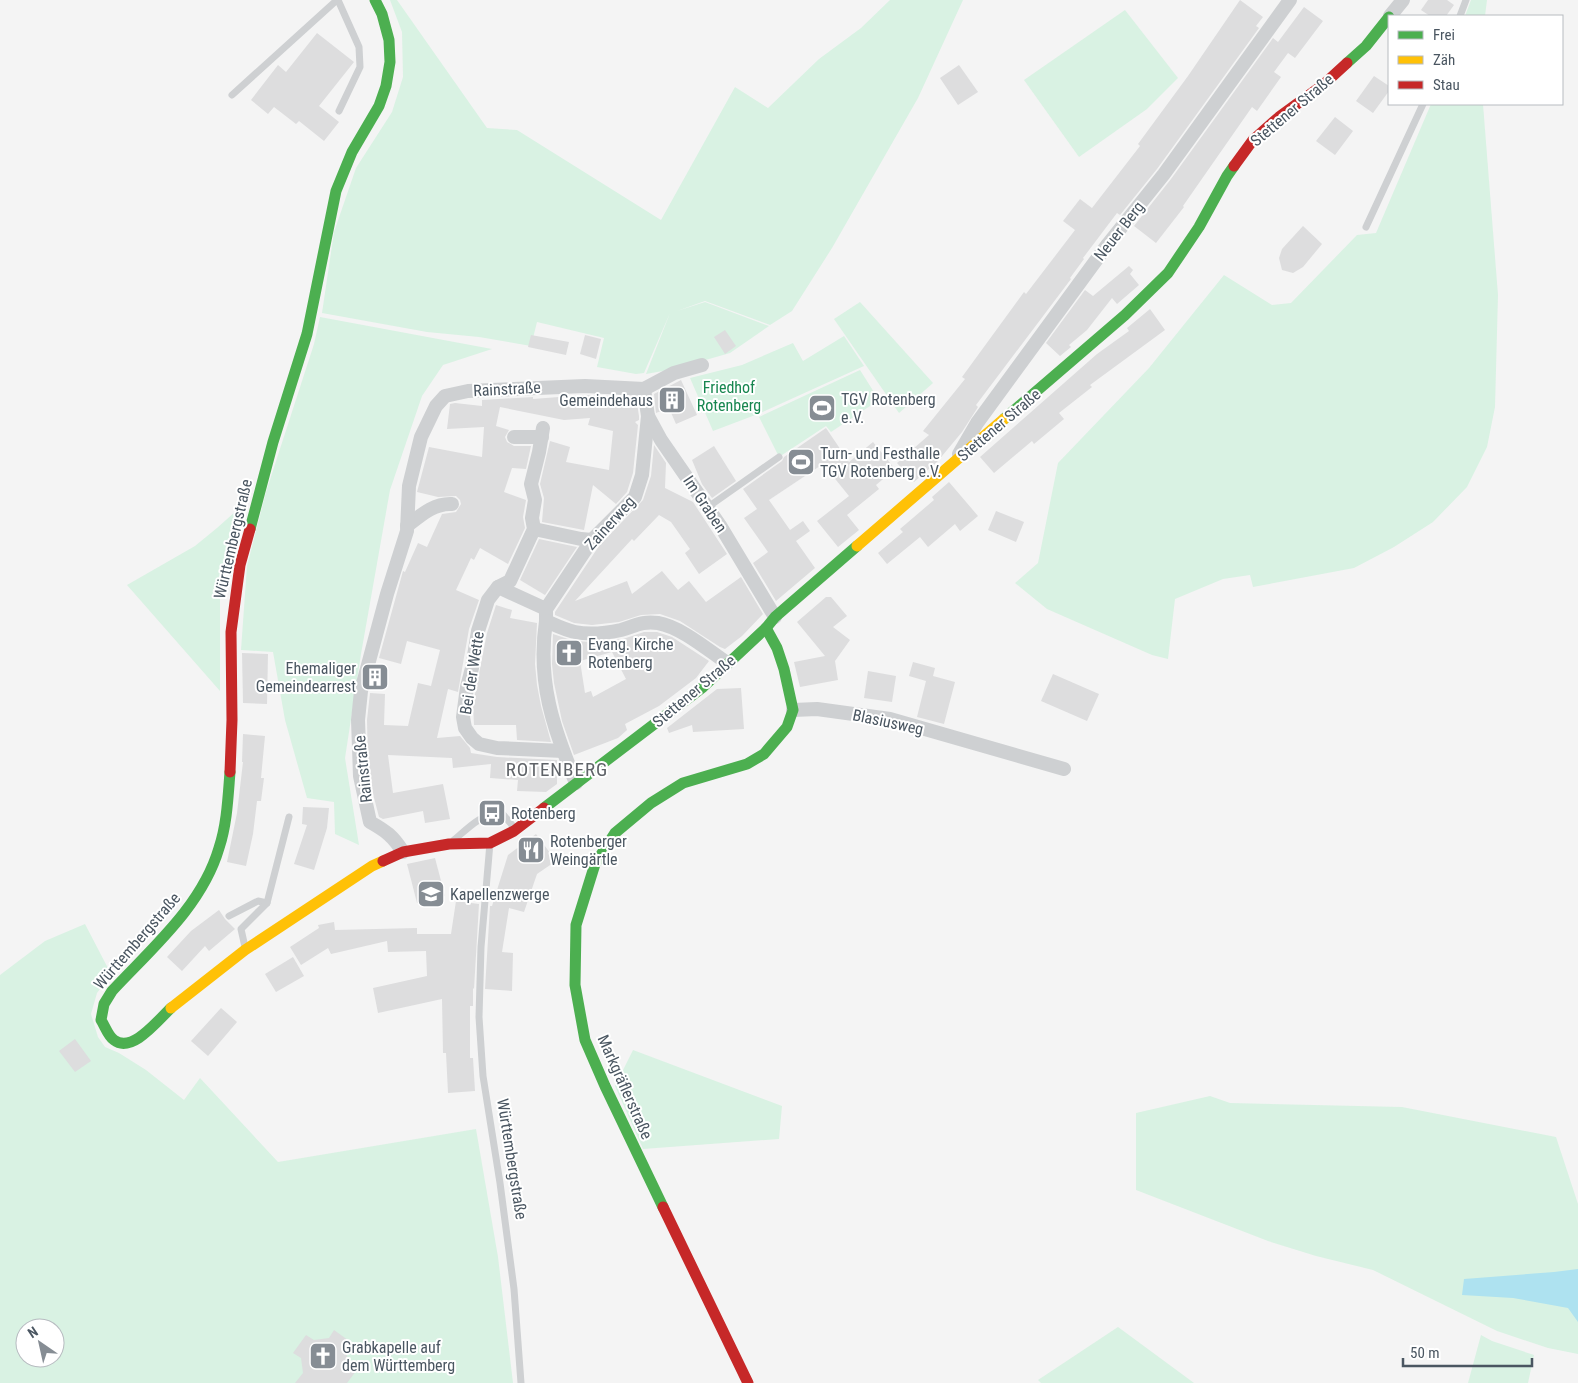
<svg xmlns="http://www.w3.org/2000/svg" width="1578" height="1383" font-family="'Roboto Condensed',sans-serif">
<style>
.green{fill:#d9f2e3;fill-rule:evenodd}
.water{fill:#aee2f0}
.building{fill:#ddddde;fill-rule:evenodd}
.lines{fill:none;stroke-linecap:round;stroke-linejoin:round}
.lane{stroke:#ced0d2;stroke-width:7}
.street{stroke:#ced0d2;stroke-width:14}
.fast{stroke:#4caf50;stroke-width:11}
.slow{stroke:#ffc107;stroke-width:11}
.jam{stroke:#c62828;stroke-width:11}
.labels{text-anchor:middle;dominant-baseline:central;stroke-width:4;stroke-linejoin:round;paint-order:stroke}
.street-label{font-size:16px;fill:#4a5661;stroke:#fff}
.park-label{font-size:16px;fill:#17864f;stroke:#fff}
.poi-label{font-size:16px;fill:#4a5661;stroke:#fff;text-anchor:start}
.quarter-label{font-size:19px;letter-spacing:1px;fill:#5f6368;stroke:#fff}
</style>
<rect width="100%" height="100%" fill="#f4f4f4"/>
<g class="green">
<polygon points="390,0 397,0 487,128 517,130 661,220 735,87 768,108 819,59 861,28 890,0 963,0 918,98 832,248 792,311 770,325 705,301 677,311 705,302 769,326 730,353 674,369 646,374 670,313 644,373 636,374 597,367 604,338 537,322 531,346 479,337 427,332 322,313 334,232 356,168 392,112 403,77 402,32"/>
<polygon points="1471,0 1487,0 1485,16 1465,16"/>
<polygon points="1125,10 1178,78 1147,109 1079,157 1024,80"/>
<polygon points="1431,104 1483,104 1498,295 1495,407 1487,447 1467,487 1433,522 1394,547 1354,568 1253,587 1250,575 1223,579 1175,599 1168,659 1152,655 1047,609 1015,583 1038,563 1058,463 1149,368 1224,275 1272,305 1291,303 1357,235 1376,233"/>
<polygon points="860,302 933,383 899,413 834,319"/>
<polygon points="320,317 492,349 443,365 422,396 390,490 361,654 345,758 359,845 335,834 334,802 307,798 285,720 273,652 241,650 247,566 266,492 314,344"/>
<polygon points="844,336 864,366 758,414 713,431 690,378 742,365 793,343 803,361"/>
<polygon points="860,370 879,400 831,432 826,426 779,457 759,417"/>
<polygon points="235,512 226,553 220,595 220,691 127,585 195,546 217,528"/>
<path d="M85,924L111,974L97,993L91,1014L98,1037L105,1047L119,1053L146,1070L184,1100L200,1078L278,1162L476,1129L498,1257L513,1383H0V975L45,941ZM25,1328H55V1358H25Z"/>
<polygon points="633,1050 782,1106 779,1139 643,1149 615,1086"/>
<polygon points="1210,1096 1230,1103 1402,1107 1556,1137 1578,1204 1578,1354 1548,1348 1497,1331 1373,1270 1316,1256 1268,1241 1136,1190 1136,1113"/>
<polygon points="1118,1327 1194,1383 1041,1383 1038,1380"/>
<polygon points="1481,1335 1492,1341 1534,1355 1528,1383 1468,1383"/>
</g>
<polygon class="water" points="1578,1269 1578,1322 1568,1308 1513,1298 1462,1295 1464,1279 1554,1272"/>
<g class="building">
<polygon points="1240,0 1263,17 1256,26 1259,28 1157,169 1120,215 1117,213 1083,258 1084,259 1070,278 1071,279 976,405 978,407 962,432 937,462 914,482 897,463 929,435 923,431 965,379 962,377 1024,292 1026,294 1075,230 1063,221 1080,199 1092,208 1140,146 1138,144 1188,76"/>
<polygon points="1428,0 1447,0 1454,5 1446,16 1430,16 1421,10"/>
<polygon points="1304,7 1323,21 1295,58 1288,53 1274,72 1281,77 1257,111 1252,107 1183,206 1184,207 1156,243 1134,226 1171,179 1273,38 1278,42"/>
<polygon points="317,33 354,62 319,106 339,122 324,141 299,121 296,124 274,107 268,114 251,100 278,65 286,72"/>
<polygon points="959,65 978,92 958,105 940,78"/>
<polygon points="1374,76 1389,86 1389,91 1373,113 1356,101"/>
<polygon points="1335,117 1353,131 1335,155 1316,141"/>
<polygon points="1303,226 1322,244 1303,267 1293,273 1282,270 1279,258 1282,249"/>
<polygon points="1129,266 1133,270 1130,274 1139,285 1117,304 1112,298 1087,330 1069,345 1071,347 1060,356 1046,343 1085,290 1093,296"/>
<polygon points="1150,309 1165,330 1090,385 1092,387 1059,413 1064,419 1034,444 1032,441 994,473 980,457 1097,354 1129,331 1127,328"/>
<polygon points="725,330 736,346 725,354 714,337"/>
<polygon points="531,335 569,342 566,355 528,347"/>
<polygon points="585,335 601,339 596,359 580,354"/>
<polygon points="681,380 697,415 676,424 669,408 656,413 654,394"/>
<polygon points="585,395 610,396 624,399 625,397 636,397 639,416 639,420 635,422 638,425 633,473 627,492 616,504 593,485 584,530 542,522 544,498 540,484 550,441 570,447 566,462 609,470 613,431 588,425 590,418 564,420 500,407 496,426 509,430 505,437 507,442 514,446 531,446 526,469 512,468 504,492 526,500 523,517 525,528 508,564 480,548 474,560 471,558 456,590 479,600 469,629 458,692 448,689 437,738 460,736 470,748 471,753 497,757 557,760 557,784 546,792 517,791 518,780 490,778 491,764 453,768 452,758 388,755 393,793 443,784 450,819 425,823 423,811 383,819 379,817 372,790 368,764 367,720 370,693 385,694 384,725 408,726 418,683 431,686 440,650 407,641 401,664 379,658 403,571 405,572 418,543 427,547 442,514 456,512 461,504 460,500 456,496 438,497 417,492 429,447 482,457 484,427 447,429 450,404 455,403 482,406 482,400 533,397 533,399"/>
<polygon points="826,428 849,462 873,442 895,469 876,485 879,489 847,515 859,530 838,547 817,521 849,496 823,464 769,500 790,530 803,521 810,531 796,541 815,568 776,601 753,563 768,552 744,518 757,509 743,489 782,461 784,457"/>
<polygon points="654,445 666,463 665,488 693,502 727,554 699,574 685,553 690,549 671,522 659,515 634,541 632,539 575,601 627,581 632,594 662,571 678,590 689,581 706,602 741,577 763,614 742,636 725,649 720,647 680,621 660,614 641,615 619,622 592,625 574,623 555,615 555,612 599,546 643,500 651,476"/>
<polygon points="714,446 736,481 712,498 702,484 692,460"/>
<polygon points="949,482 978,516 960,531 955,524 928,547 920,537 887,564 878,553 903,532 900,529 934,500 932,497"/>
<polygon points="996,511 1024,522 1016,542 988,530"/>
<polygon points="539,539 577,547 545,595 520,580"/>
<polygon points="826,597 831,597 847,616 833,627 850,640 835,661 838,680 800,687 794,662 825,656 797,622"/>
<polygon points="496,605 512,610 510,618 537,623 535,664 537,685 541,706 551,742 517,740 516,725 474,725 473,705 476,689 487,633"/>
<path d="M644,632H657L672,637L709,661L696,678L659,706L625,724L627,730L618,738L574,755L562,721L554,683L552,664L553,634L574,641L592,642L623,639ZM612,652L626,679L593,697L591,691L585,693L580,661Z"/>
<polygon points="242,653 268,654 267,704 243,703"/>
<polygon points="913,662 935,668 933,676 955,682 944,724 917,717 926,681 909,676"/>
<polygon points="868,671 896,676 892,702 864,698"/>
<polygon points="1053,674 1099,694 1087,721 1041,701"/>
<polygon points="741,688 744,729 693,732 692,725 669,733 667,728 717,689"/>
<polygon points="243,734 265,736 261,778 264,778 261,801 257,801 253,834 246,866 227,862 237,813 243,762 242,762"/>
<polygon points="303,807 329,808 327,828 314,870 294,864 307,825 302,824"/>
<polygon points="536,834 556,861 537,874 524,912 509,908 502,952 513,953 512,991 485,989 490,906 492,906 508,855"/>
<polygon points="435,858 445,896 417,903 407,864"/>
<polygon points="456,901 479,904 474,989 473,988 473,1006 470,1006 470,1058 473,1058 475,1091 448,1093 446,1053 443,1053 442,999 378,1013 373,988 427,976 426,951 388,952 387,941 331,954 328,948 301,965 290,947 319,928 318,925 334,922 335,930 417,928 417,934 451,934"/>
<polygon points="219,910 225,919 235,929 209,951 205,946 182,971 167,957 191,931"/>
<polygon points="293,957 304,976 276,992 265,974"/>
<polygon points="221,1008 237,1022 208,1056 191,1041"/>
<polygon points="75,1039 91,1061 75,1072 59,1051"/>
<polygon points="334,1330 352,1343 346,1351 349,1366 356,1371 347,1383 295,1383 303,1373 301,1358 293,1353 306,1335 314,1340 329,1338"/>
</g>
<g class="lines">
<g class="lane">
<polyline points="338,0 359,47 360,67 339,111"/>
<polyline points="1460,16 1466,0"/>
<polyline points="232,95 337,0"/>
<polyline points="1366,227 1423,104"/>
<polyline points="708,507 779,457"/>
<path d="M454,840C468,828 481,814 501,812L512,825L514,831"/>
<polyline points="490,843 481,947 479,1017 483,1076 500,1183 514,1289 521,1383"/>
<polyline points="229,916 258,901 267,903"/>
<polyline points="245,947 241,929 267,903 289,817"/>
</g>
<g class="street">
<polyline points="1390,16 1403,0"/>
<polyline points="644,389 648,416 661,440 721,527 775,617"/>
<polyline points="543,428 539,452 531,484 535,500 532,518 534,529 510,581 498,587 488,600 478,631 472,668 467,687 463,717 465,728 472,738 479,744 497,748 563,751"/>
<polyline points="514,437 542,437"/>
<polyline points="959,454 977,423 1108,244 1164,174 1290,0"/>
<path d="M407,526C421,515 434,503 452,504"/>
<polyline points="534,529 581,539 592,540"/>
<polyline points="498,587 546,609"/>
<polyline points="546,621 546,609 592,540 635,497 642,475 648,416"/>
<polyline points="793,710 817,709 890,719 1064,769"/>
<path d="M576,783C553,728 537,681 546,621C555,625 565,630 575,632C589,635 607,633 621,630C636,626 640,621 658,623C681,627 708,650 727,663"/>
<path d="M403,852C393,836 386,831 370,822L360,776L358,720L361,691L387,594L407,531L409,486L421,437L436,406L445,396L468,391L585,386L644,389L674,373L702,365"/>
</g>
<g class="fast">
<polyline points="1347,63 1366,46 1389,17"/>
<polyline points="1004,419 1125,315 1168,273 1199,227 1227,176 1234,166"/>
<polyline points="250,529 273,442 307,334 336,191 352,152 379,106 386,86 390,62 389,40 382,14 375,0"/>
<polyline points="544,808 703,687 766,628 775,617 857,546"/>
<path d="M171,1008C158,1020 132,1054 114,1040C108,1036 105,1026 101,1020L104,1004L112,991C152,948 202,906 219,848C227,824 228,797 230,772"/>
<polyline points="663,1207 605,1086 585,1040 575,985 576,925 595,864 615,833 651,803 683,783 747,764 764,754 787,727 793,710 784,669 777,648 766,628"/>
</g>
<g class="slow">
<polyline points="857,546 1004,419"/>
<polyline points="171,1008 245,950 372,866 383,861"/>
</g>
<g class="jam">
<polyline points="1234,166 1253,140 1279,117 1323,85 1347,63"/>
<polyline points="230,772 232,720 231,632 240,565 250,529"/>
<polyline points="383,861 403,852 449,844 490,843 514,831 544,808"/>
<polyline points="663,1207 748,1383"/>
</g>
</g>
<defs>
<g id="building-square" transform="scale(1.4375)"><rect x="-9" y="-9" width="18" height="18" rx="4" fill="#868d94" stroke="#fff"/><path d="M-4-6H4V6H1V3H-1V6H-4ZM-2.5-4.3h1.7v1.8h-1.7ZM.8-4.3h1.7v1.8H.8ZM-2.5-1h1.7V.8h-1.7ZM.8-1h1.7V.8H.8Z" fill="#fff"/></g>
<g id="stadium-square" transform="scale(1.4375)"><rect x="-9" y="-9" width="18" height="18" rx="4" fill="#868d94" stroke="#fff"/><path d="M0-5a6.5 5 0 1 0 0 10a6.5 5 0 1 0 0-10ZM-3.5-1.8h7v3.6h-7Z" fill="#fff"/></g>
<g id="church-square" transform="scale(1.4375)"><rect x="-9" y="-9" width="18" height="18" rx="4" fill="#868d94" stroke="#fff"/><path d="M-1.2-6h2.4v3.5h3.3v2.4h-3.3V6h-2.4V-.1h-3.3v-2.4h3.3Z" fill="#fff"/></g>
<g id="bus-square" transform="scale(1.4375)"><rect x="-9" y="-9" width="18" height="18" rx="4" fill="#868d94" stroke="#fff"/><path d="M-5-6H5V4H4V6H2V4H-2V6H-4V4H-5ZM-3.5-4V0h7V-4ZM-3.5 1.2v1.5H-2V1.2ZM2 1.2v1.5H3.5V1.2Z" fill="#fff"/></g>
<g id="restaurant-square" transform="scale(1.4375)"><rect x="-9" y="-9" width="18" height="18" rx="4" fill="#868d94" stroke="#fff"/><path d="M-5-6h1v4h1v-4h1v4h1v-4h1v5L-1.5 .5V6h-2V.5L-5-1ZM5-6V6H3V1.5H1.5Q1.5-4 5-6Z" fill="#fff"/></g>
<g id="school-square" transform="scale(1.4375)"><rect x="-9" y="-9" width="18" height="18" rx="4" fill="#868d94" stroke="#fff"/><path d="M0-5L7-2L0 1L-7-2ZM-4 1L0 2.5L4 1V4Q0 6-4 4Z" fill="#fff"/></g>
</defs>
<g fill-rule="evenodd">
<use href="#building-square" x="672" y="400"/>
<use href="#stadium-square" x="822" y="408"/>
<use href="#stadium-square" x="801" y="462"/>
<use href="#church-square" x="569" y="653"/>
<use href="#building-square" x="375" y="677"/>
<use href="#bus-square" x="492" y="813"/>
<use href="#restaurant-square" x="531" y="850"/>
<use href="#school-square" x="431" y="894"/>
<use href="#church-square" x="323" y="1356"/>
</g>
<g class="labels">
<g class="street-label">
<text transform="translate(1292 110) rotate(-40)">Stettener Straße</text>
<text transform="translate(1119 231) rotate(-52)">Neuer Berg</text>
<text transform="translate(507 389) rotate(-3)">Rainstraße</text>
<text transform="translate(999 425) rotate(-40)">Stettener Straße</text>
<text transform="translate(705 504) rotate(56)">Im Graben</text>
<text transform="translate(610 523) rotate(-48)">Zainerweg</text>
<text transform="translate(233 539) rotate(-77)">Württembergstraße</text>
<text transform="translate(472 673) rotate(-81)">Bei der Wette</text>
<text transform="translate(694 691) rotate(-40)">Stettener Straße</text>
<text transform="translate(888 722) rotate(12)">Blasiusweg</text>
<text transform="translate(363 769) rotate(-96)">Rainstraße</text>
<text transform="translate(137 941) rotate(-49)">Württembergstraße</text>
<text transform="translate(625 1087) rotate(66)">Markgräflerstraße</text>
<text transform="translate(512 1159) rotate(81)">Württembergstraße</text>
</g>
<g class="park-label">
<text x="729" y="387">Friedhof<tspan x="729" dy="18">Rotenberg</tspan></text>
</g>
<g class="poi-label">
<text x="841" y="399">TGV Rotenberg<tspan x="841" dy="18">e.V.</tspan></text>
<text x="653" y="400" text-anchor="end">Gemeindehaus</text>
<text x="820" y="453">Turn- und Festhalle<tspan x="820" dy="18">TGV Rotenberg e.V.</tspan></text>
<text x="588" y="644">Evang. Kirche<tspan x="588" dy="18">Rotenberg</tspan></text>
<text x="356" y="668" text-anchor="end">Ehemaliger<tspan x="356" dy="18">Gemeindearrest</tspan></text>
<text x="511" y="813">Rotenberg</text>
<text x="550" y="841">Rotenberger<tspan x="550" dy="18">Weingärtle</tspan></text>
<text x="450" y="894">Kapellenzwerge</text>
<text x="342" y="1347">Grabkapelle auf<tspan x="342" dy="18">dem Württemberg</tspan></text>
</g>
<g class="quarter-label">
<text x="557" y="769">ROTENBERG</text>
</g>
</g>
<rect x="1388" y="15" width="175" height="90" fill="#ffffff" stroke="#b7bbc0"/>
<rect x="1398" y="31" width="25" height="8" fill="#4caf50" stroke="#b7bbc0"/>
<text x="1433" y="40" font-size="15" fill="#4a5661">Frei</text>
<rect x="1398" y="56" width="25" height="8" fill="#ffc107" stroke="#b7bbc0"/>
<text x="1433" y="65" font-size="15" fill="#4a5661">Zäh</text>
<rect x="1398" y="81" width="25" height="8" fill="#c62828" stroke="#b7bbc0"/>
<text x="1433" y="90" font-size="15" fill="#4a5661">Stau</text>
<g transform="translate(40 1343) rotate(326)"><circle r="24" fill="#ffffff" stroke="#b7bbc0"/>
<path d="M0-4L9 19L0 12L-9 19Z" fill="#868d94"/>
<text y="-8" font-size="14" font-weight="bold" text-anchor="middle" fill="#4a5661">N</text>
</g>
<path d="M1403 1358v8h129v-8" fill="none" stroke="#4a5661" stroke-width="2.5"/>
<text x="1410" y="1358" font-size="15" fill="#4a5661" stroke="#ffffff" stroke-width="4" paint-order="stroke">50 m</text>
</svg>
